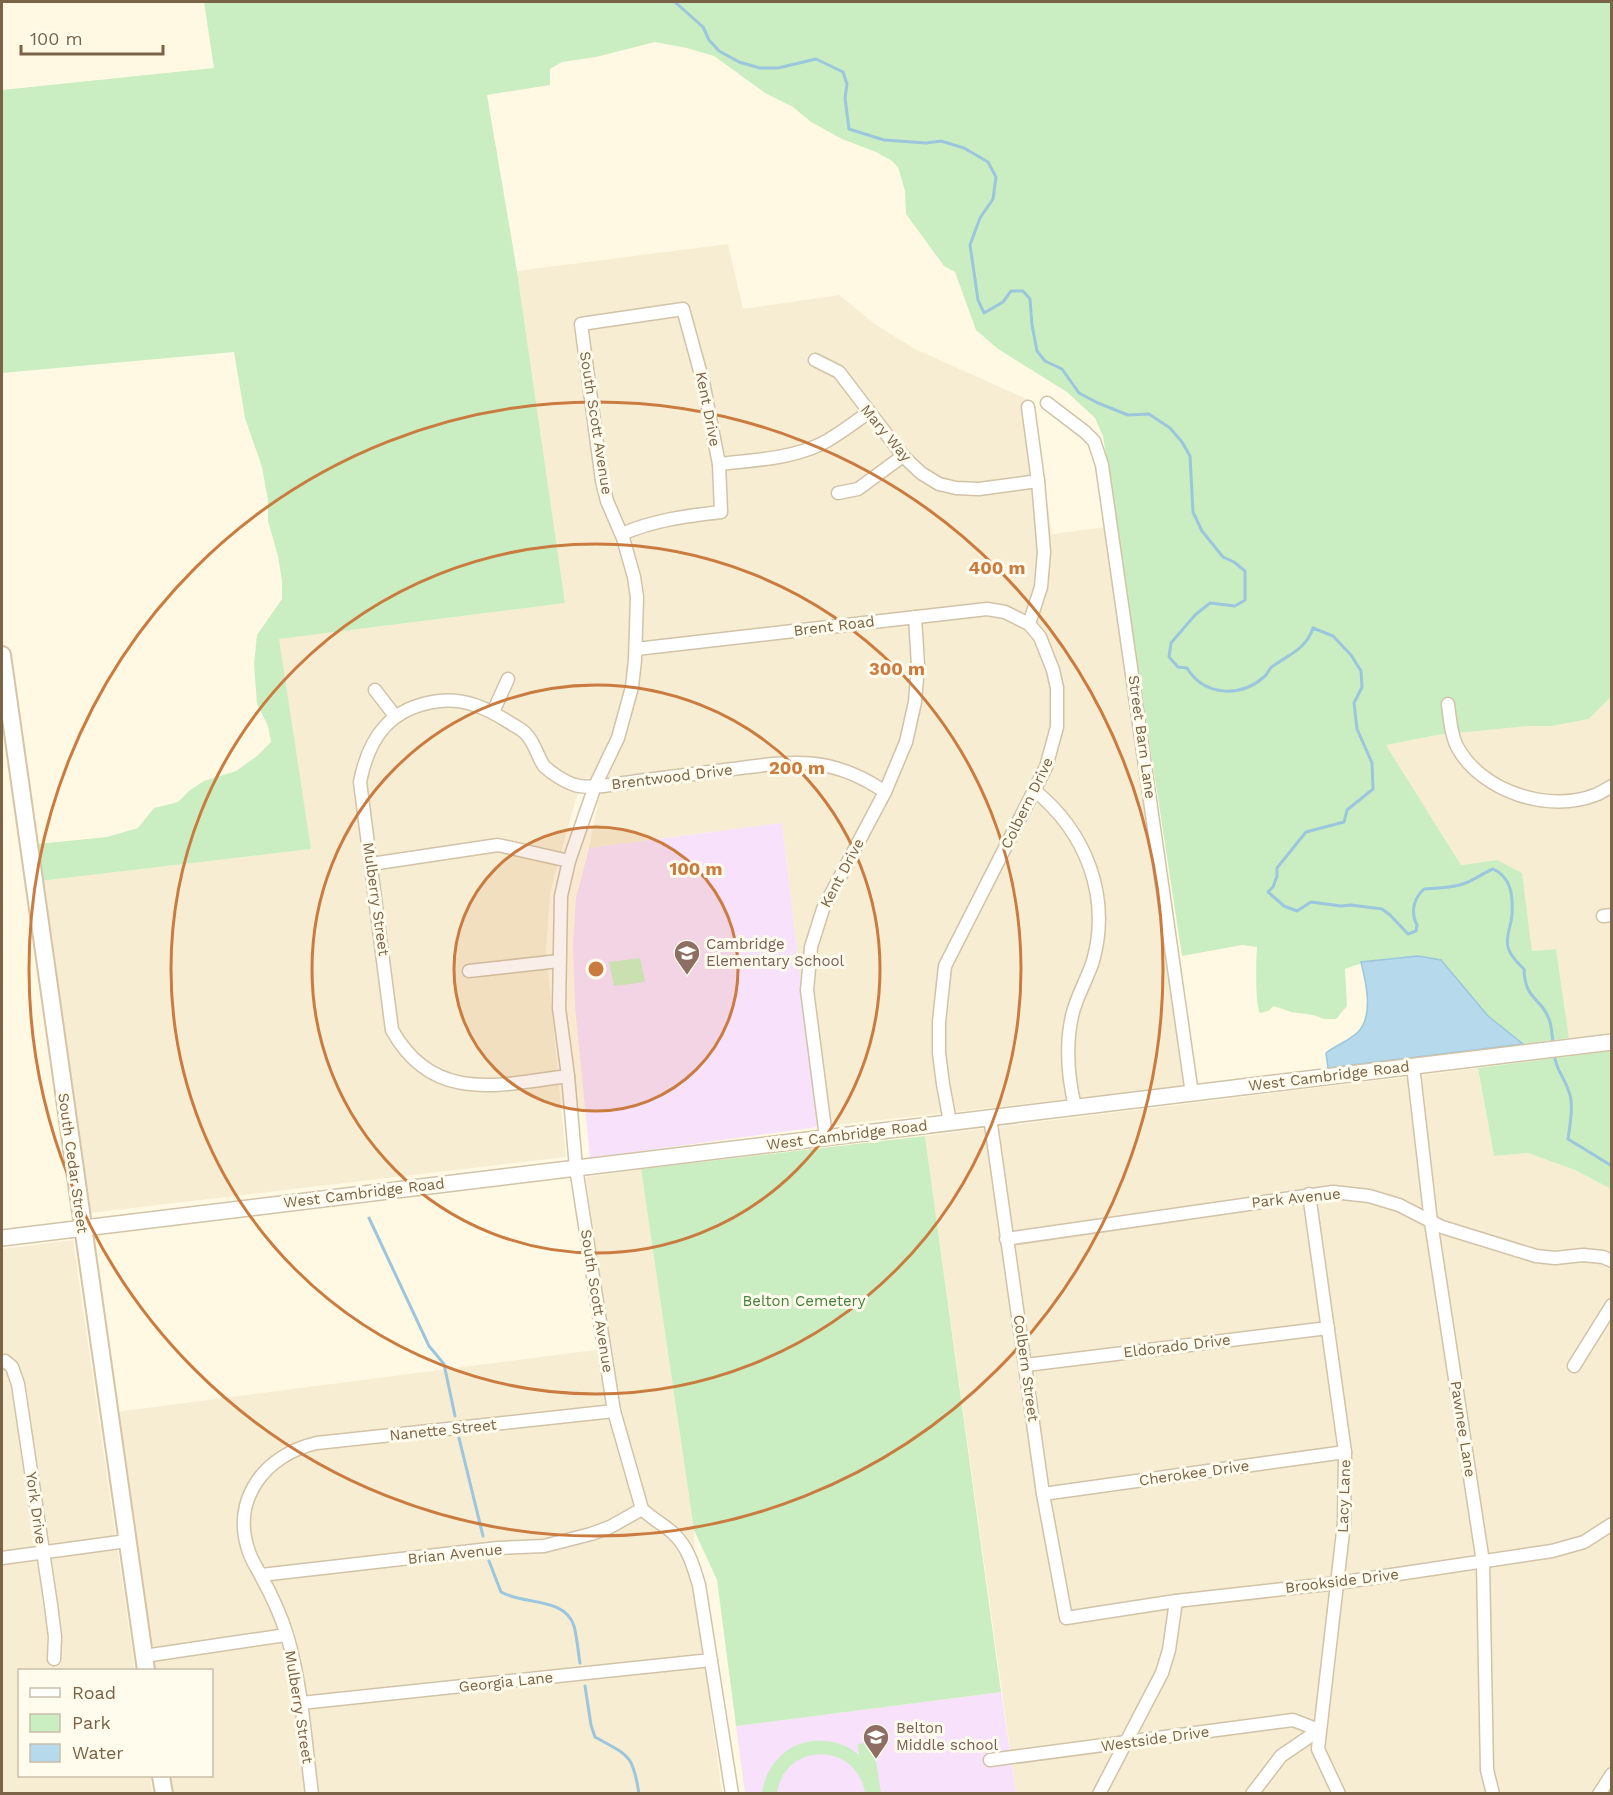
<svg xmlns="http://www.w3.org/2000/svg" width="1613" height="1795" font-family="'Work Sans',sans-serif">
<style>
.residential{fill:#f7edd2}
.education{fill:#f7e1fb}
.green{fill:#caeec1}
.water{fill:#b6d9eb;stroke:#9bc6dd;stroke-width:1.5}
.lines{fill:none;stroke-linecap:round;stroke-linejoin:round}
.stream{stroke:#9bc6dd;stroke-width:3}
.minor-casing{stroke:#d1c3a8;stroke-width:15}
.tertiary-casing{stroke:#d1c3a8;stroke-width:18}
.secondary-casing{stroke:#d5c4a6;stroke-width:20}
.minor{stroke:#fff;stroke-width:12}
.tertiary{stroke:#fff;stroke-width:15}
.secondary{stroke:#fff;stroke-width:16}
.ring{fill:none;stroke:#ca7c40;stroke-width:3}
.labels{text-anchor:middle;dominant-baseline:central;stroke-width:6;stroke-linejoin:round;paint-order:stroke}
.street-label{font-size:15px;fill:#7a6346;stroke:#fffbed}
.education-label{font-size:15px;fill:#785e54;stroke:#fffbed;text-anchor:start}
.park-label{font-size:15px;fill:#43823d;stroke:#fffbed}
.centre{fill:#ca7c40;stroke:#fffbed;stroke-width:3}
.ring-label{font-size:18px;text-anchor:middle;font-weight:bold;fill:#ca7c40;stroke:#fffbed;stroke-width:6;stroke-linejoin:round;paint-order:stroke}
</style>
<rect width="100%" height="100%" fill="#fff9e4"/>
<g class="residential">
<polygon points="728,244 743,309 839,295 875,324 913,348 1033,402 1052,534 1114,526 1196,1085 818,1127 782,823 589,848 600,793 588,776 576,799 556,870 550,894 546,950 566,1157 90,1213 40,881 311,849 278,639 565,603 517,271"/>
<polygon points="1611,697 1611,1033 1569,1038 1556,949 1532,951 1522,873 1497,860 1461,865 1386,745 1437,735 1528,726 1552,726 1589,719"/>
<polygon points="1478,1068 1494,1156 1528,1153 1575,1170 1611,1189 1611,1793 1016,1793 925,1136"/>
<polygon points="641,1169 694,1530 695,1595 722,1793 172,1793 170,1776 212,1776 212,1670 155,1670 116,1412 610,1348 586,1177"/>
<polygon points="73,1240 135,1670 20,1670 20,1776 150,1776 152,1793 2,1793 2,1249"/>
</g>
<g class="education">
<polygon points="782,823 818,1127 590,1158 575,1006 573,946 576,898 589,848"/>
<polygon points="1001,1692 1016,1793 745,1793 736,1726"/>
</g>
<g class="green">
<path d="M204,2H1611V697L1589,719L1552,726H1528L1437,735L1386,745L1461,865L1497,860L1522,873L1532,951L1556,949L1569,1038L1523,1044L1488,1016L1440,960C1409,955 1374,957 1345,969L1347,1006L1336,1019H1324L1313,1015L1291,1012L1274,1006L1268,1011L1260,1013C1255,1005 1256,959 1257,947L1242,945L1182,956L1103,436L1095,418L1067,392L998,349L976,330L955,272L944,266L906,214L905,191L898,167L892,161L876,152L842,139L811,122L793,107L765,93L714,56L687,48L655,42L596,57L562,62L550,69V85L487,95L517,271L565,603L279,639L311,849L40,881L37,844L107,837L138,828L154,808L178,802L190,790L204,781L236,771L257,756L271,742L268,726L257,704L254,664L257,635L282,599V581L278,556L268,521V501L262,467L245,418L234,352L2,373V90L214,68Z"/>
<polygon points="640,958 645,982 614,986 609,962"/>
<polygon points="1611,1051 1611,1189 1575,1170 1528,1153 1494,1156 1478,1068"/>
<polygon points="925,1136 1001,1692 736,1726 717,1580 694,1530 641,1169"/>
<path d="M814,1741C831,1740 846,1744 859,1755L858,1744L873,1742L881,1793H865C857,1742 785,1741 777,1793H762C766,1766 786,1743 814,1741Z"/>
</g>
<path class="water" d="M1418,956L1441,960L1488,1016L1523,1044L1328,1068L1326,1053C1336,1045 1349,1041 1358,1032C1374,1016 1366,982 1361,962Z"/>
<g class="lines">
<g class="stream">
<path d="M675,2L703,27L709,40L719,51L739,62L760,68H778L816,59L843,72L847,84L845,98L849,129L884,140L926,143L941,141L964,148L988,162L996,177L993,199L980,218L970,245L978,300L984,313L1003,302L1011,291H1023L1030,299L1032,325L1037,351L1045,361L1062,369L1079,393L1098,403L1128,415L1149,414L1170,428L1182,442L1190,456L1193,512L1202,531L1223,557L1234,562L1245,571V600L1235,606L1210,603L1195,615L1171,643L1169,657L1178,667L1187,668C1204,696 1240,698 1264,677C1268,674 1269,668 1273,666C1290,654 1306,649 1313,628L1333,636L1351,655L1361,671L1362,687L1354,703L1357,729L1372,763L1373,789L1347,810L1344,822L1306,832L1277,868V876L1273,887L1268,892L1284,906L1297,911L1311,902L1341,906L1351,905L1382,909L1390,915L1408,934L1416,931L1417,925C1410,912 1414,898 1424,889C1437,888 1451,888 1463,884C1473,881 1483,873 1493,869C1511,877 1513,895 1512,913C1512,925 1504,939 1509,950C1512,958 1518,963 1524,969C1525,1001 1541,997 1549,1019C1552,1026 1552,1036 1553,1043"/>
<path d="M1554,1053C1555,1069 1564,1076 1569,1092C1574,1105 1570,1124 1568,1139L1612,1166"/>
<polyline points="369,1218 429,1346 444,1364 455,1416"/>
<polyline points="459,1438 483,1536"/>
<path d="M489,1561L501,1592C524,1605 565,1597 574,1626C577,1637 578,1651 580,1663"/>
<path d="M585,1686L591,1725L595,1737C629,1756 633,1754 639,1794"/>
</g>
<g class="minor-casing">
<g id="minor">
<polyline points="815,360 839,372 903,456 921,473 939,484 956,488 979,489 1038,481"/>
<polyline points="1047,403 1085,432 1094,441 1102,465 1192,1094"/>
<polyline points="1028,407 1038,481 1044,552 1041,587 1029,624"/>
<path d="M719,464C753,460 790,459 821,444C837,436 853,423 868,413"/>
<polyline points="838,493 858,489 903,456"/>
<path d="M622,534C654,520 686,516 721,512L719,464L703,382L683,309L581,324L602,481L607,501L623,538L634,577L637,597L635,660L632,687L618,738L595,786L569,861L561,896L559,1008L568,1076L576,1168L614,1411L642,1509C651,1518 663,1524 673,1533C688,1547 693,1565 699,1585L732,1794"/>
<polyline points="636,649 987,609 1005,612 1029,624 1040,637 1053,670 1057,688 1057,727 1046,767 945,966 939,1022 939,1053 943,1084 950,1122"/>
<polyline points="375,690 395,716"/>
<path d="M1448,704C1450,719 1451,737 1459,750C1484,792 1549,813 1595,795C1601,793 1606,789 1612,786"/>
<polyline points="493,712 508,679"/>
<path d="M1034,790C1086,832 1111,896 1093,961C1087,980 1076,997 1072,1016C1065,1047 1068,1077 1075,1107"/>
<polyline points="371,864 498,845 569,861"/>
<polyline points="1603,916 1612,915"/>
<polyline points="469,971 559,961"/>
<polyline points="1413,1066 1431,1222 1483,1562 1487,1770 1493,1794"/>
<path d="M568,1076C499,1085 433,1104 392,1030L360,782C369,736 391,707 439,701C465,698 486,708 507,721C513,725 522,729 526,734C535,743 537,756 544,766C551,773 565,782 575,785C590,790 622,783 638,781C670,777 701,773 733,769C793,761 832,755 885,792"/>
<polyline points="990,1117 1043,1494 1066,1618 1176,1601 1338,1583 1552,1551 1584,1542 1612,1524"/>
<polyline points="826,1137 807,990 811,947 823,909 885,792 906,742 915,702 918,665 915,617"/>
<polyline points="1309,1194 1345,1452 1344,1523 1318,1749 1339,1794"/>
<polyline points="1006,1239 1333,1192 1369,1196 1399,1205 1442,1227 1536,1256 1555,1258 1583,1255 1603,1257 1612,1261"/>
<polyline points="5,1361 12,1367 18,1384 51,1605 55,1637 54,1659"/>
<polyline points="1026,1365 1328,1328"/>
<polyline points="1574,1366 1612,1305"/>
<polyline points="1043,1494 1345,1452"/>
<polyline points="2,1558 127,1541"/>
<polyline points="261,1575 498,1548 544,1546 591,1534 610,1527 642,1509"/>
<polyline points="144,1656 286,1635"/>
<polyline points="301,1703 711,1660"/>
<polyline points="990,1760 1293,1720 1319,1730"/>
<path d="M312,1794C305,1741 302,1686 287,1635C281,1616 271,1594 261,1576C257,1568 252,1561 249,1552C230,1499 266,1454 317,1443L614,1411"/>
<polyline points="1099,1794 1162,1673 1169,1650 1176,1601"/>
<polyline points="1252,1794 1281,1756 1319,1730"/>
<polyline points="1599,1794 1612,1774"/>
</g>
</g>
<g class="tertiary-casing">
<polyline id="tertiary" points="2,1238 1612,1042"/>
</g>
<g class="secondary-casing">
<g id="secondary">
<polyline points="2,655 146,1670"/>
<polyline points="161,1776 164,1794"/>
</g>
</g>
<use href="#minor" class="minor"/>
<use href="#tertiary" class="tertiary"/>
<use href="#secondary" class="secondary"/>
</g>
<circle cx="596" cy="969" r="142" fill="#ca7c40" fill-opacity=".12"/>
<g class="ring">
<circle cx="596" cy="969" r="142"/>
<circle cx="596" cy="969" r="284"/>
<circle cx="596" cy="969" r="425"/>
<circle cx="596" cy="969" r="567"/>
</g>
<defs>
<g id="school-pin" transform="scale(1.35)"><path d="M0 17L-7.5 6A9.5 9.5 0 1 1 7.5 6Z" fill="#8d6e63" stroke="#fffbed"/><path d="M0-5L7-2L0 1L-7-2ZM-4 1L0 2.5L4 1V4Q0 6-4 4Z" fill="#fff"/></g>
</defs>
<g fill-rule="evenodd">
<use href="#school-pin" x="687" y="953"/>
<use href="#school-pin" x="876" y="1737"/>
</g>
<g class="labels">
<g class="street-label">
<text transform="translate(708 409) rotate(79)">Kent Drive</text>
<text transform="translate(596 423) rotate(81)">South Scott Avenue</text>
<text transform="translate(886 433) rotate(50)">Mary Way</text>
<text transform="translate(834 626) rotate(-7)">Brent Road</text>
<text transform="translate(1142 737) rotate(82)">Street Barn Lane</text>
<text transform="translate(672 777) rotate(-7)">Brentwood Drive</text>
<text transform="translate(1027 803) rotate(-64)">Colbern Drive</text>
<text transform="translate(842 873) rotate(-62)">Kent Drive</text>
<text transform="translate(376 899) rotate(82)">Mulberry Street</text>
<text transform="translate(1329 1076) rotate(-7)">West Cambridge Road</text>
<text transform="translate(847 1135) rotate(-7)">West Cambridge Road</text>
<text transform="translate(73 1163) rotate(82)">South Cedar Street</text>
<text transform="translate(364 1193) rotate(-7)">West Cambridge Road</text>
<text transform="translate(1296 1198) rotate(-6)">Park Avenue</text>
<text transform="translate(597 1301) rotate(81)">South Scott Avenue</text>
<text transform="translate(1177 1346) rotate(-7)">Eldorado Drive</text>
<text transform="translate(1026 1368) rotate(82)">Colbern Street</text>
<text transform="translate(1463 1429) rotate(81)">Pawnee Lane</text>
<text transform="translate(443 1430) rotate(-6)">Nanette Street</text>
<text transform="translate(1194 1473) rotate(-8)">Cherokee Drive</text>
<text transform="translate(1344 1496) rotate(-88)">Lacy Lane</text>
<text transform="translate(36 1508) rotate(82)">York Drive</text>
<text transform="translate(455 1554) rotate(-6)">Brian Avenue</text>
<text transform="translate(1342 1581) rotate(-7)">Brookside Drive</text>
<text transform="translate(506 1682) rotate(-6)">Georgia Lane</text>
<text transform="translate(299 1707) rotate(81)">Mulberry Street</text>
<text transform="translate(1155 1739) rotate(-8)">Westside Drive</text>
</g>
<g class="education-label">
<text x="706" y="944">Cambridge<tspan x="706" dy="17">Elementary School</tspan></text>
<text x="896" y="1728">Belton<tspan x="896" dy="17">Middle school</tspan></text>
</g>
<g class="park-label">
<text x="804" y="1301">Belton Cemetery</text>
</g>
</g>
<circle cx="596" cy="969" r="9" class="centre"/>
<g class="ring-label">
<text x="997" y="574">400 m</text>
<text x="897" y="675">300 m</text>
<text x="797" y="774">200 m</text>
<text x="696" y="875">100 m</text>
</g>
<rect width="1613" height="1795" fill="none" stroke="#7a6346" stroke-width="6"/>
<rect x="18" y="1669" width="195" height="108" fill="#fffbed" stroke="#cabeaa" stroke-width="1.5"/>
<rect x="30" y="1688" width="30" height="9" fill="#ffffff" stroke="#cabeaa" stroke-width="1.5"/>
<text x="72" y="1699" font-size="18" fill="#7a6346">Road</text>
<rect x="30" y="1714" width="30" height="18" fill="#caeec1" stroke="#cabeaa" stroke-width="1.5"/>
<text x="72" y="1729" font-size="18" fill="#7a6346">Park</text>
<rect x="30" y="1744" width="30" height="18" fill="#b6d9eb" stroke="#cabeaa" stroke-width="1.5"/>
<text x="72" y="1759" font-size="18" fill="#7a6346">Water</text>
<path d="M21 45v9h142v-9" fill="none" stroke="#7a6346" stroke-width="3"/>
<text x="30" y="45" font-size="18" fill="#7a6346" stroke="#fffbed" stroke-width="4.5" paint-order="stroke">100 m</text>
</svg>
